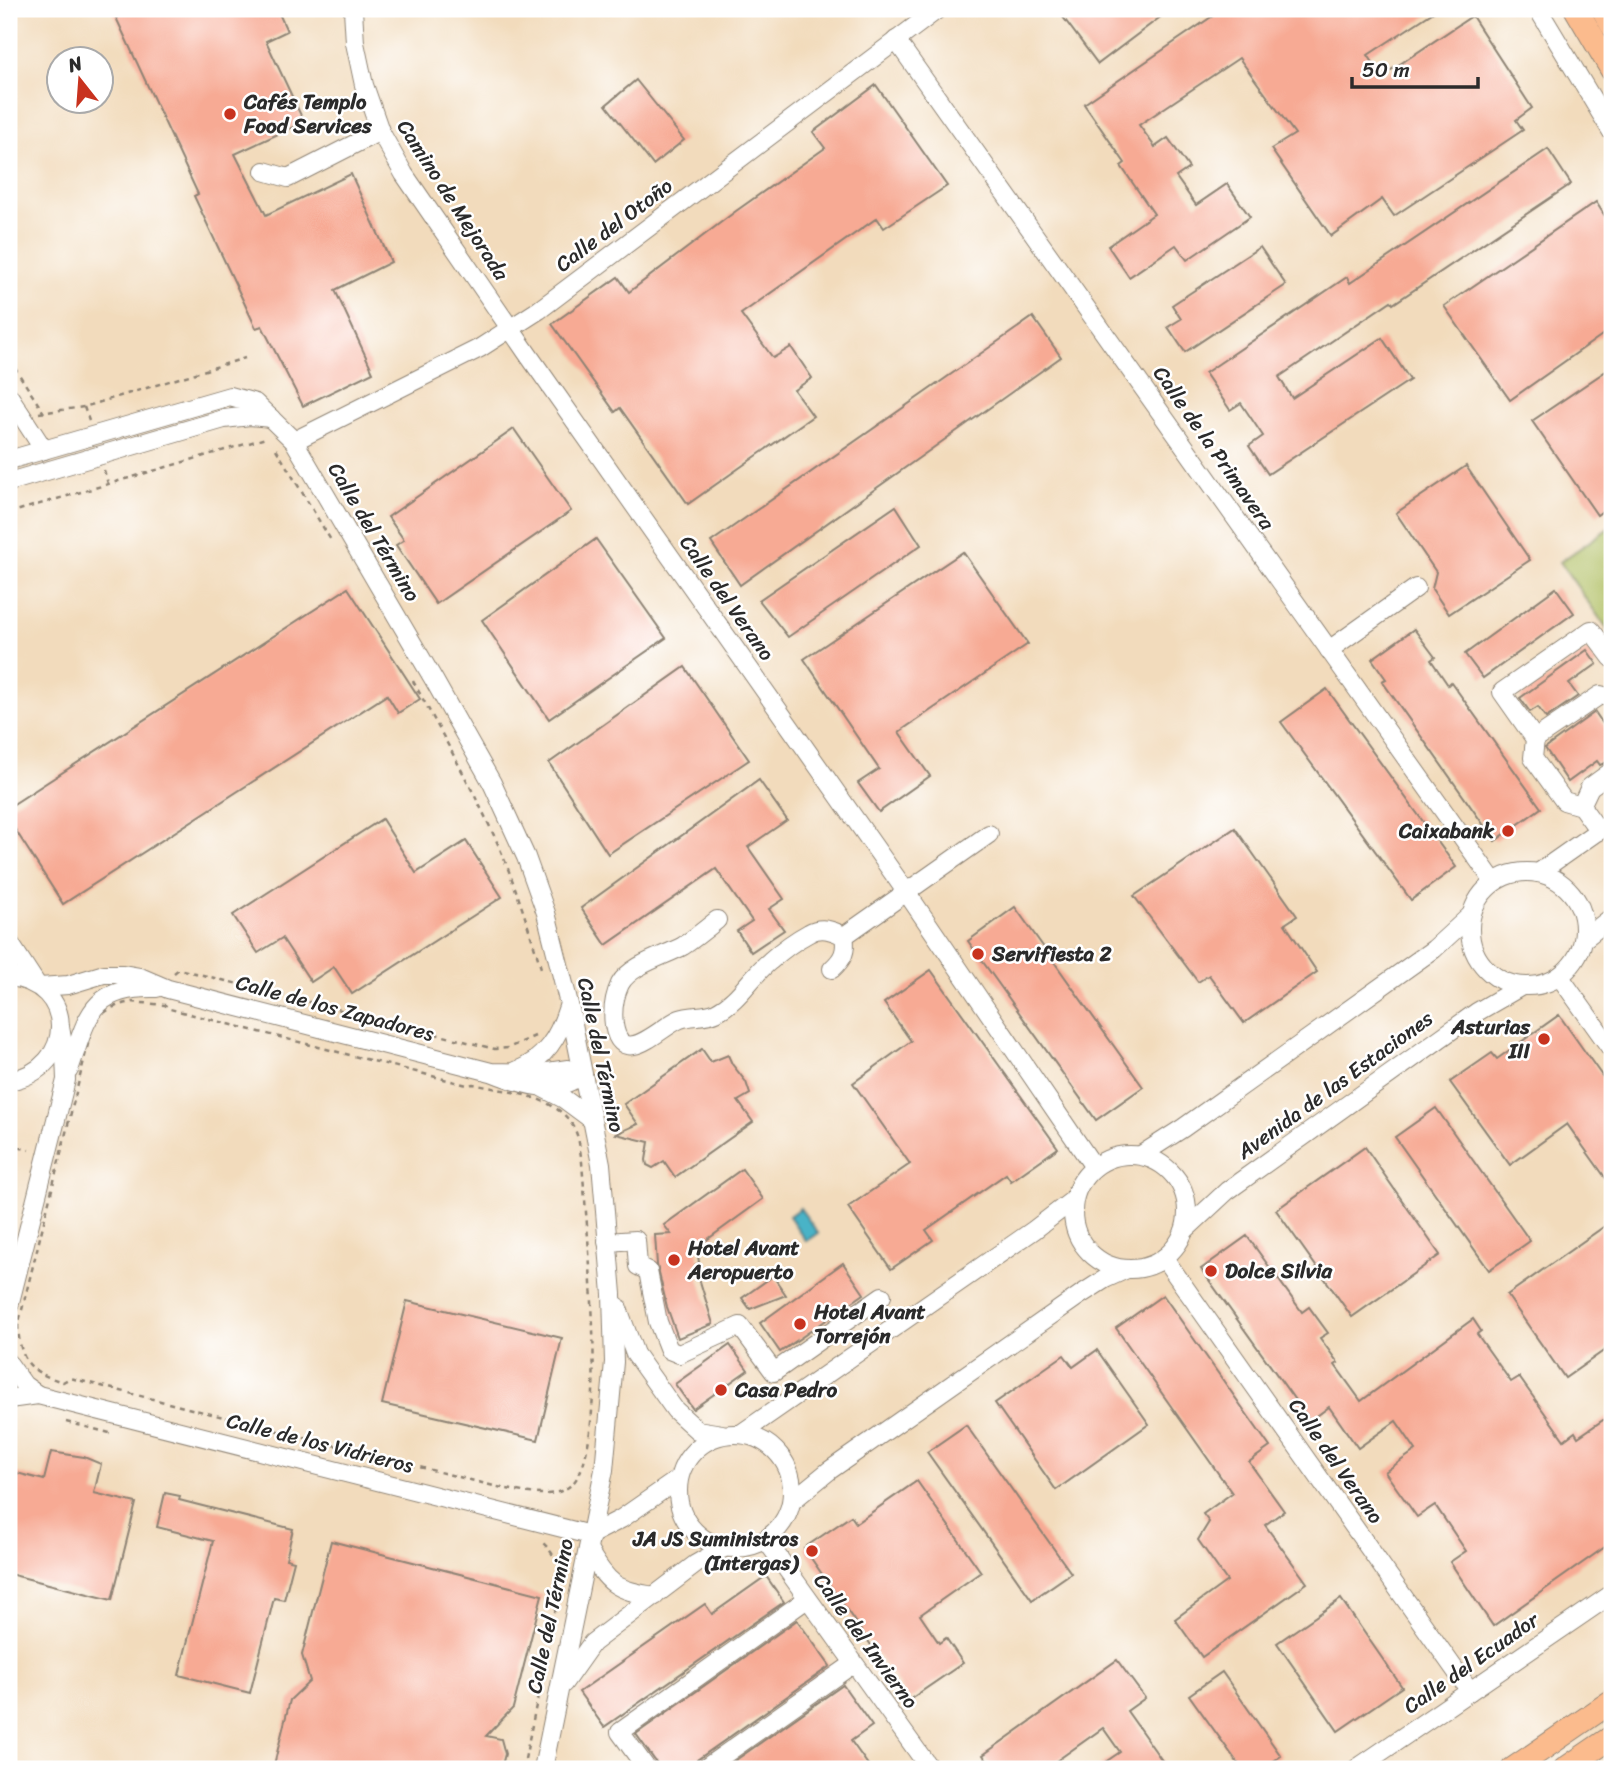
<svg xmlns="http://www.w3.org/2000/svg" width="1621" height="1778" font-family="Sriracha,sans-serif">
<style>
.green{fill:#afbe60;stroke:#6d7446;stroke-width:2}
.water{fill:#49b3c7;stroke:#3a6f79;stroke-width:2}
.building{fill:#f7aa94}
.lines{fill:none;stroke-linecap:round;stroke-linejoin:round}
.minor-casing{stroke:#8e8374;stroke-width:20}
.major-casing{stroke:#8e8374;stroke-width:25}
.path{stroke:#8e8374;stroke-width:2.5;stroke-dasharray:5 5;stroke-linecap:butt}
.minor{stroke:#fff;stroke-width:18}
.major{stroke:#fbbb8d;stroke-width:23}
.poi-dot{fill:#c8321e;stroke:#fff;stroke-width:2.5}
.labels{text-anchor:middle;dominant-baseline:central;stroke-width:5;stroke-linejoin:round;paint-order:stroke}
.poi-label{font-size:21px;font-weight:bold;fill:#2b2b2b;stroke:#fff;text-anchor:start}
.street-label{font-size:21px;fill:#2b2b2b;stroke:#fff}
</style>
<rect width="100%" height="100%" fill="#fff"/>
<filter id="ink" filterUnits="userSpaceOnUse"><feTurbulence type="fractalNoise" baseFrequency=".0143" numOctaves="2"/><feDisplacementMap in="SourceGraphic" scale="14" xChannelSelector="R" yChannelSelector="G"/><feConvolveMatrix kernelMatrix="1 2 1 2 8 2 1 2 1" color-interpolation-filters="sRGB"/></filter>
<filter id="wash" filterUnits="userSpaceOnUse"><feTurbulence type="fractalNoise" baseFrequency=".00686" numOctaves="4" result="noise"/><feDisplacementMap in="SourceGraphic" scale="28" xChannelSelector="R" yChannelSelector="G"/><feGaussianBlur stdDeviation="1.57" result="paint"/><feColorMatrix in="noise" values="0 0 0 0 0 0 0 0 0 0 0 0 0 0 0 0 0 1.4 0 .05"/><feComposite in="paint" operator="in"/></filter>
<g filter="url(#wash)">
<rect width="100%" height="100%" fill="#f2dbbc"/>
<polygon class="green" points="1612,526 1612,636 1560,562"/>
<polygon class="water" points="800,1208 818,1233 806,1241 789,1216"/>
<g id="blocks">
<g class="building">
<polygon points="112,9 277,9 287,31 266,41 304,122 235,154 266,215 351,174 391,262 335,290 373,372 303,406 262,326 256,328 194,196 198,194"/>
<polygon points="1057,9 1171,9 1098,64"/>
<polygon points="1223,9 1438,9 1368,55 1382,76 1472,16 1532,108 1516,120 1523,130 1394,216 1382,199 1331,236 1271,149 1295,134 1239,58 1139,125 1155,147 1168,138 1189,168 1176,177 1196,205 1227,184 1250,217 1187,260 1176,245 1129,277 1108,246 1154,214 1121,166 1125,163 1084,104"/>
<polygon points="636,80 684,140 653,165 606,105"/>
<polygon points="876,85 947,186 884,228 877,218 741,314 773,358 791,347 812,378 794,390 813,416 688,504 620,408 615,412 552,324 618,277 629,292 736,211 825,148 813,132"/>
<polygon points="1548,149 1571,184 1393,304 1391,301 1279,377 1292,398 1382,338 1410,380 1268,474 1249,446 1263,436 1241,403 1230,410 1205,373 1347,277 1350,283"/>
<polygon points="1596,202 1612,227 1612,328 1510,400 1444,306"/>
<polygon points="1260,247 1286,285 1185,352 1168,327 1181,319 1172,305"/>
<polygon points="1033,317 1061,357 740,585 711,542"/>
<polygon points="1612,367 1612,504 1597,515 1532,421"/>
<polygon points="514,429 571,511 436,604 396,545 404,540 388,517"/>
<polygon points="1466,466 1530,560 1449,614 1432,589 1436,572 1396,513"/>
<polygon points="896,506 921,545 788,637 759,600"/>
<polygon points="596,539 666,638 549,719 482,620"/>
<polygon points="963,552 1028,644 899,732 930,776 879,812 858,783 879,769 804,659"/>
<polygon points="348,588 420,699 398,713 387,695 63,904 9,820 9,807"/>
<polygon points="1556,588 1574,613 1483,678 1465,654"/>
<polygon points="1414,629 1435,657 1431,660 1448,685 1451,682 1541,808 1495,841 1382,681 1386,679 1372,659"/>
<polygon points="1587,650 1597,664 1569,684 1578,696 1546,718 1538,707 1530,712 1520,698"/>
<polygon points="685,667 749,760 608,854 549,763"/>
<polygon points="1327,689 1456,867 1411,900 1281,722"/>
<polygon points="1595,712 1612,737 1612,760 1600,765 1597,761 1568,782 1545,748"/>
<polygon points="759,780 787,820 748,847 784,899 769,909 784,930 751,952 737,931 752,921 716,869 606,945 581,908"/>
<polygon points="382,819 416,873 466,841 502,897 352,994 334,967 311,982 282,938 258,953 233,915"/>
<polygon points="1235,828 1297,916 1285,924 1317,972 1244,1023 1209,975 1198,982 1134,896"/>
<polygon points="1015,907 1143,1087 1096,1120 968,941"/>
<polygon points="931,970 1058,1148 1011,1181 1006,1174 926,1230 933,1240 891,1269 848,1207 910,1164 853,1083 911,1041 884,1003"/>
<polygon points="1559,1015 1612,1090 1612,1187 1567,1124 1510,1165 1450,1082 1492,1053 1497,1059"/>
<polygon points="702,1049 711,1062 728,1055 732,1064 746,1082 750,1094 738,1101 753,1122 675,1177 664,1161 653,1168 647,1165 646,1160 649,1142 616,1134 638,1124 624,1104"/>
<polygon points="1436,1108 1530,1241 1489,1270 1395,1137"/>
<polygon points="1365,1147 1440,1255 1352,1317 1276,1210"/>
<polygon points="742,1169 763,1199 697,1247 699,1263 695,1265 713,1324 678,1338 667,1307 657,1265 655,1235 671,1234 664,1225"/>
<polygon points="1612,1221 1612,1345 1565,1378 1507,1295"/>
<polygon points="1247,1236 1302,1312 1309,1307 1328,1333 1320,1338 1338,1363 1335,1365 1361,1401 1473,1319 1481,1331 1477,1334 1511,1382 1519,1377 1564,1440 1575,1432 1578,1437 1612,1414 1612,1542 1493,1626 1450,1562 1466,1551 1435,1505 1417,1517 1385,1472 1416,1450 1396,1421 1358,1448 1329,1407 1310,1421 1201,1269"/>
<polygon points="843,1263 864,1294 780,1352 760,1323"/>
<polygon points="773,1276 786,1295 750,1309 742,1298"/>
<polygon points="1163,1295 1270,1447 1249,1462 1284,1511 1265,1525 1307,1583 1202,1657 1175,1619 1227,1581 1198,1540 1209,1522 1203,1514 1232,1493 1116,1328"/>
<polygon points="407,1301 562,1338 538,1440 382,1404"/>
<polygon points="730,1345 748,1370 693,1409 675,1384"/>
<polygon points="1097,1350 1149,1424 1056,1490 995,1403 1064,1355 1073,1367"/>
<polygon points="966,1425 1071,1573 1032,1600 927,1452"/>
<polygon points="51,1452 84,1457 101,1464 94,1493 136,1503 112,1600 9,1574 9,1471 44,1480"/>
<polygon points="917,1481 981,1572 920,1615 939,1643 946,1638 963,1663 909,1700 804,1548 851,1516 856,1523"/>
<polygon points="165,1493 180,1496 179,1500 293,1529 286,1559 294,1561 284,1600 274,1598 250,1693 179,1675 213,1541 157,1527"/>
<polygon points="331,1541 542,1595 513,1708 486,1736 501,1739 505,1754 501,1769 273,1769 290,1700 310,1681 302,1655"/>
<polygon points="766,1576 784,1602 604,1727 579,1692 705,1604 712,1614"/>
<polygon points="1341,1599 1402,1687 1338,1731 1277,1643"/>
<polygon points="797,1620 830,1666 697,1760 693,1769 661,1769 636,1734"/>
<polygon points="1117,1660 1145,1698 1127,1711 1168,1769 1095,1769 1120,1752 1103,1728 1045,1769 993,1769 983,1755"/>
<polygon points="1222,1672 1281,1756 1262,1769 1242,1769 1189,1695"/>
<polygon points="843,1685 872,1726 851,1741 871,1769 723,1769"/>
</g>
</g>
</g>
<g filter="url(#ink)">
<use href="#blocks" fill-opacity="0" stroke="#8e8374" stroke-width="2"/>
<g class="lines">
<g class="minor-casing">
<g id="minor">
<polyline points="353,9 355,43 364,85 380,131 404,174 527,353 907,893 1094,1167"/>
<polyline points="1538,9 1612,132"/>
<polyline points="896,40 1494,882"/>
<polyline points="264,171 288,178 380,131"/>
<polyline points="9,396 44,450"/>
<polyline points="294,441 480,348 539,310 938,9"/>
<polyline points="9,460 230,396 255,403 294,441 434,680 492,783 526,857 546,913 569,1004 601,1164 612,1294 614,1362 604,1470 543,1769"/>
<polyline points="9,482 224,419 250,416 271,418"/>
<polyline points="1329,650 1416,588"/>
<polyline points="1535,739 1600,695 1612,698"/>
<polyline points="1581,806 1590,787 1612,771"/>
<polyline points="1599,831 1581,806 1564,801 1533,758 1535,739 1502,692 1591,630 1612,658"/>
<circle cx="1527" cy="929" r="57"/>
<polyline points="1538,873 1612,821"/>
<path d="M717,920C706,929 695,938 683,946C665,956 630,965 620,984C614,997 612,1010 614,1025C622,1071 661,1026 680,1019C691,1015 706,1017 716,1012C739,1001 751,976 770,961C781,951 796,940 809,933C821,926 832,930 844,936"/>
<polyline points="844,936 989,834"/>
<polyline points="1584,939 1612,917"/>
<polyline points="9,942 37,985"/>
<path d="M832,969C843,959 847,951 844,936"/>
<path d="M9,977C76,983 78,1068 9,1081"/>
<polyline points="1560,977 1612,1050"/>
<path d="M40,987L68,985L104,974H123L140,977L168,989L491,1072C521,1084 555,1097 582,1074L568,1069L541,1073L491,1072"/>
<path d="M69,1070C88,1016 90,986 157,988"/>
<path d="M516,1071C545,1060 559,1036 568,1007"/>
<polyline points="543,1088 564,1099 591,1119"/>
<circle cx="1130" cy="1212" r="57"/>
<polyline points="1141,1155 1183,1128 1434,949 1471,915"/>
<polyline points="1184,1231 1227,1191 1477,1012 1520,987"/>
<polyline points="607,1242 636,1240 638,1266 648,1271 658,1322 669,1350 679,1354 740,1326 774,1372 882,1296"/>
<polyline points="1164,1258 1470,1691"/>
<polyline points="9,1306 66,1080 65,1055 60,1027"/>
<polyline points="617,1306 635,1354 675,1410 697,1430 722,1434"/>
<polyline points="9,1364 24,1385 38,1395"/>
<polyline points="9,1399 38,1395 590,1535"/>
<polyline points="742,1433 1034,1230 1073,1200"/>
<circle cx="735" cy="1491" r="57"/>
<polyline points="792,1501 830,1470 1080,1295 1105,1279 1127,1269"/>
<polyline points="590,1535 621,1519 677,1480"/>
<polyline points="766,1540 930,1769"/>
<path d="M588,1550C609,1584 614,1590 655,1596"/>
<polyline points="563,1684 592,1643 696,1564 724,1548"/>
<polyline points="647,1769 620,1732 807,1599"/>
<polyline points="704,1769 853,1664"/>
<polyline points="1356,1769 1612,1594"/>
</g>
</g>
<g class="major-casing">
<g id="major">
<polyline points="1576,9 1612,70"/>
<polyline points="1603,9 1612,25"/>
<polyline points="1513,1769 1612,1701"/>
<polyline points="1565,1769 1612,1737"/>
</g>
</g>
<g class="path">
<polyline points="9,359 44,413"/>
<polyline points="84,407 89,421"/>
<polyline points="39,413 84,407 245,358"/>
<polyline points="276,449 332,542"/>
<polyline points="104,470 108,484"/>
<polyline points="9,513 266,438"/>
<path d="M413,681C442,734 472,787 497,842C515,883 528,926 541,968"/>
<polyline points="9,913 16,925"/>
<polyline points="174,973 179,969 495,1049 508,1048 535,1036"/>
<path d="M132,1002L165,1005L170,1009L467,1085L473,1084C507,1092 564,1095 577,1135C580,1143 580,1153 582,1162C586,1222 610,1439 574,1482C556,1502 525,1492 502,1488L70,1378L63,1382C29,1372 20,1361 18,1326L92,1028C101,1011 114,1005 132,1002Z"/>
<polyline points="9,1145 29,1150"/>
<polyline points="66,1422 114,1434"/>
<path d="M523,1769L562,1578C558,1562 553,1552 541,1541"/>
</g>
<use href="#minor" class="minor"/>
<use href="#major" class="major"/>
</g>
</g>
<g class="poi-dot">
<circle cx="230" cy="114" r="7"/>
<circle cx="1508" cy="831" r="7"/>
<circle cx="978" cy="954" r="7"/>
<circle cx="1544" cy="1039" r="7"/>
<circle cx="674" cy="1260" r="7"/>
<circle cx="1211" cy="1271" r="7"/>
<circle cx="800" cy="1324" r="7"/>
<circle cx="721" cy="1390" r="7"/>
<circle cx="812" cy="1551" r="7"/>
</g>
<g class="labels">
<g class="poi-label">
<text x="244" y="102">Cafés Templo<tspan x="244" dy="24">Food Services</tspan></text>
<text x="1494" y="831" text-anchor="end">Caixabank</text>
<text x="992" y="954">Servifiesta 2</text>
<text x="1530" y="1027" text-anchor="end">Asturias<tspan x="1530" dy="24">III</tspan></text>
<text x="688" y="1248">Hotel Avant<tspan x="688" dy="24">Aeropuerto</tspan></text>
<text x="1225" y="1271">Dolce Silvia</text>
<text x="814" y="1312">Hotel Avant<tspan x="814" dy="24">Torrejón</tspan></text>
<text x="735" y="1390">Casa Pedro</text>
<text x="798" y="1539" text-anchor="end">JA JS Suministros<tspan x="798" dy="24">(Intergas)</tspan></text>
</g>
<g class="street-label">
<text transform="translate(453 200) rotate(57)">Camino de Mejorada</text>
<text transform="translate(614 225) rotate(-37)">Calle del Otoño</text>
<text transform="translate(1214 448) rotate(55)">Calle de la Primavera</text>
<text transform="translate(374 532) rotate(59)">Calle del Término</text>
<text transform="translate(727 598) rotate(55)">Calle del Verano</text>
<text transform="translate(335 1008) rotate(15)">Calle de los Zapadores</text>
<text transform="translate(601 1055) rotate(78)">Calle del Término</text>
<text transform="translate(1335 1085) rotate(-36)">Avenida de las Estaciones</text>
<text transform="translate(320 1443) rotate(14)">Calle de los Vidrieros</text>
<text transform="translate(1336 1461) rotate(55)">Calle del Verano</text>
<text transform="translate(550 1616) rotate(-78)">Calle del Término</text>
<text transform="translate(866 1641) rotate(54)">Calle del Invierno</text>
<text transform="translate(1471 1663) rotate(-35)">Calle del Ecuador</text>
</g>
</g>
<rect width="1621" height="1778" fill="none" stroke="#fff" stroke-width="35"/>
<g transform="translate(80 80) rotate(343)"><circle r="33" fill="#ffffff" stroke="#aaaaaa" stroke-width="2"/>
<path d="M0-5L12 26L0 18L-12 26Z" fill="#c8321e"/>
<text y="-10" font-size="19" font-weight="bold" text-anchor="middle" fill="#2b2b2b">N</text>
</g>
<path d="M1352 77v10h126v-10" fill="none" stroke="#2b2b2b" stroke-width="3.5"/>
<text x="1362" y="77" font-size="21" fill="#2b2b2b" stroke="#ffffff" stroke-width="5" paint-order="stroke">50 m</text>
</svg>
